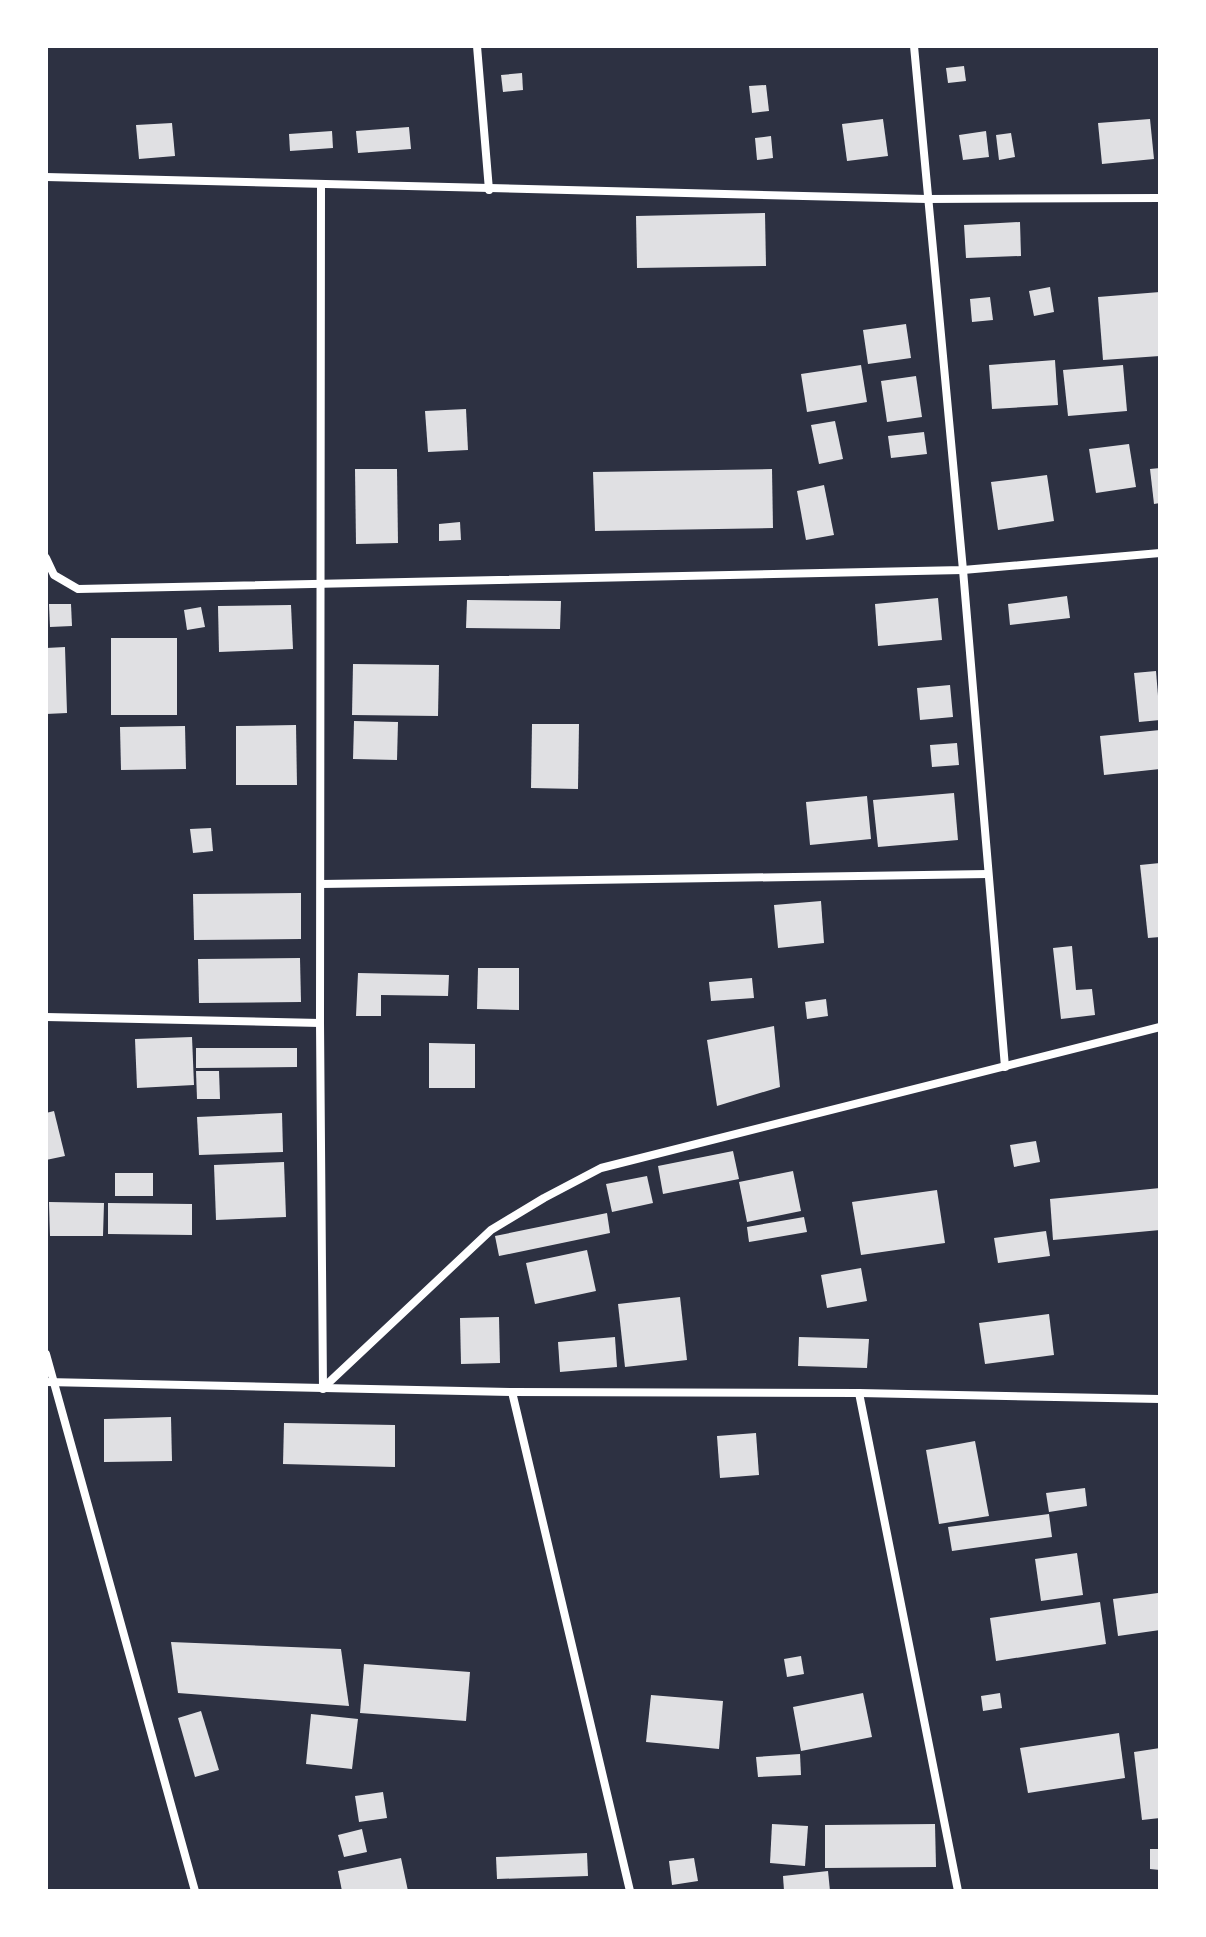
<svg xmlns="http://www.w3.org/2000/svg" width="1206" height="1937" font-family="Arial,sans-serif">
<style>
.building{fill:#e0e0e3}
.lines{fill:none;stroke-linecap:round;stroke-linejoin:round}
.minor{stroke:#fff;stroke-width:8}
</style>
<rect width="100%" height="100%" fill="#2d3142"/>
<g class="building">
<polygon points="964,66 966,81 948,83 946,68"/>
<polygon points="522,73 523,90 503,92 501,75"/>
<polygon points="766,85 769,111 752,113 749,86"/>
<polygon points="883,119 888,156 847,161 842,124"/>
<polygon points="1150,119 1154,159 1102,164 1098,123"/>
<polygon points="172,123 175,156 139,159 136,125"/>
<polygon points="409,127 411,149 358,153 356,131"/>
<polygon points="332,131 333,148 290,151 289,134"/>
<polygon points="986,131 989,157 963,160 959,135"/>
<polygon points="1011,133 1015,157 999,160 996,135"/>
<polygon points="771,136 773,158 757,160 755,138"/>
<polygon points="765,213 766,266 637,268 636,216"/>
<polygon points="1020,222 1021,256 966,258 964,225"/>
<polygon points="1050,287 1054,312 1034,316 1029,291"/>
<polygon points="1160,292 1160,356 1103,360 1098,297"/>
<polygon points="990,297 993,320 972,322 970,299"/>
<polygon points="906,324 911,358 868,364 863,330"/>
<polygon points="1055,360 1058,405 992,409 989,365"/>
<polygon points="861,365 867,402 807,412 801,374"/>
<polygon points="1123,365 1127,411 1068,416 1063,370"/>
<polygon points="916,376 922,417 887,422 881,381"/>
<polygon points="466,409 468,450 428,452 425,411"/>
<polygon points="835,421 843,459 819,464 811,425"/>
<polygon points="924,432 927,454 891,458 888,436"/>
<polygon points="1129,444 1136,487 1096,493 1089,449"/>
<polygon points="1160,468 1160,503 1154,504 1150,469"/>
<polygon points="355,469 397,469 398,543 356,544"/>
<polygon points="772,469 773,528 595,531 593,472"/>
<polygon points="1047,475 1054,521 998,530 991,482"/>
<polygon points="824,485 834,535 806,540 797,491"/>
<polygon points="460,522 461,540 439,541 439,524"/>
<polygon points="1067,596 1070,618 1010,625 1008,604"/>
<polygon points="938,598 942,640 878,646 875,604"/>
<polygon points="467,600 561,601 560,629 466,628"/>
<polygon points="49,604 71,604 72,626 50,627"/>
<polygon points="291,605 293,649 219,652 218,606"/>
<polygon points="201,607 205,627 187,630 184,610"/>
<rect x="111" y="638" width="66" height="77"/>
<polygon points="65,647 67,713 46,714 46,648"/>
<polygon points="353,664 439,665 438,716 352,715"/>
<polygon points="1156,671 1160,720 1139,722 1134,673"/>
<polygon points="950,685 953,717 920,720 917,688"/>
<polygon points="354,721 398,722 397,760 353,759"/>
<polygon points="532,724 579,724 578,789 531,788"/>
<polygon points="296,725 297,785 236,785 236,726"/>
<polygon points="185,726 186,769 121,770 120,727"/>
<polygon points="1160,730 1160,769 1104,775 1100,736"/>
<polygon points="957,743 959,765 932,767 930,745"/>
<polygon points="954,793 958,840 878,847 873,800"/>
<polygon points="867,796 871,839 810,845 806,802"/>
<polygon points="211,828 213,851 193,853 190,829"/>
<polygon points="1160,863 1160,937 1148,938 1140,865"/>
<polygon points="301,893 301,939 194,940 193,894"/>
<polygon points="821,901 824,943 778,948 774,905"/>
<polygon points="1072,946 1076,990 1092,989 1095,1015 1061,1019 1053,948"/>
<polygon points="300,958 301,1002 199,1003 198,959"/>
<polygon points="478,968 519,968 519,1010 477,1009"/>
<polygon points="358,973 449,975 448,996 381,995 381,1016 356,1016"/>
<polygon points="752,978 754,998 711,1001 709,982"/>
<polygon points="826,999 828,1016 807,1019 805,1002"/>
<polygon points="774,1026 780,1087 717,1106 707,1040"/>
<polygon points="192,1037 194,1085 137,1088 135,1039"/>
<polygon points="429,1043 475,1044 475,1088 429,1088"/>
<polygon points="196,1048 297,1048 297,1067 196,1068"/>
<polygon points="196,1071 219,1071 220,1099 197,1099"/>
<polygon points="54,1111 65,1156 46,1160 46,1113"/>
<polygon points="282,1113 283,1152 199,1155 197,1117"/>
<polygon points="1036,1141 1040,1162 1014,1167 1010,1145"/>
<polygon points="733,1151 739,1179 663,1194 658,1166"/>
<polygon points="284,1162 286,1217 216,1220 214,1165"/>
<polygon points="793,1171 801,1211 747,1222 739,1182"/>
<rect x="115" y="1173" width="38" height="23"/>
<polygon points="647,1176 653,1203 612,1212 606,1184"/>
<polygon points="1160,1188 1160,1230 1053,1240 1050,1199"/>
<polygon points="937,1190 945,1243 861,1255 852,1202"/>
<polygon points="49,1202 104,1203 103,1236 50,1236"/>
<polygon points="108,1203 192,1204 192,1235 108,1234"/>
<polygon points="607,1213 610,1233 499,1256 495,1236"/>
<polygon points="804,1217 807,1232 749,1242 747,1227"/>
<polygon points="1046,1231 1050,1256 998,1263 994,1238"/>
<polygon points="587,1250 596,1291 535,1304 526,1263"/>
<polygon points="861,1268 867,1301 827,1308 821,1275"/>
<polygon points="680,1297 687,1360 625,1367 618,1304"/>
<polygon points="1049,1314 1054,1355 985,1364 979,1323"/>
<polygon points="499,1317 500,1363 461,1364 460,1318"/>
<polygon points="615,1337 617,1367 560,1372 558,1342"/>
<polygon points="799,1337 869,1339 867,1368 798,1366"/>
<polygon points="171,1417 172,1461 104,1462 104,1419"/>
<polygon points="284,1423 395,1425 395,1467 283,1464"/>
<polygon points="756,1433 759,1475 720,1478 717,1436"/>
<polygon points="975,1441 989,1516 939,1524 926,1450"/>
<polygon points="1085,1488 1087,1506 1049,1512 1046,1493"/>
<polygon points="1049,1514 1052,1537 952,1551 948,1527"/>
<polygon points="1077,1553 1083,1595 1041,1601 1035,1559"/>
<polygon points="1158,1593 1160,1630 1118,1636 1113,1599"/>
<polygon points="1100,1602 1106,1644 996,1661 990,1618"/>
<polygon points="171,1642 341,1649 349,1706 178,1693"/>
<polygon points="801,1656 804,1674 787,1677 784,1659"/>
<polygon points="364,1664 470,1672 466,1721 360,1713"/>
<polygon points="863,1693 872,1737 801,1751 793,1707"/>
<polygon points="1000,1693 1002,1708 983,1711 981,1696"/>
<polygon points="651,1695 723,1701 719,1749 646,1742"/>
<polygon points="201,1711 219,1770 195,1777 178,1718"/>
<polygon points="311,1714 358,1719 352,1769 306,1764"/>
<polygon points="1119,1733 1125,1778 1028,1793 1020,1748"/>
<polygon points="1160,1748 1160,1818 1142,1820 1134,1752"/>
<polygon points="800,1754 801,1775 758,1777 756,1757"/>
<polygon points="383,1792 387,1818 359,1822 355,1796"/>
<polygon points="772,1824 808,1826 805,1866 770,1863"/>
<polygon points="935,1824 936,1867 825,1868 825,1825"/>
<polygon points="362,1829 367,1852 344,1857 338,1835"/>
<polygon points="1150,1849 1160,1849 1160,1870 1150,1869"/>
<polygon points="587,1853 588,1876 497,1879 496,1857"/>
<polygon points="401,1858 408,1891 342,1891 338,1871"/>
<polygon points="694,1858 698,1881 672,1885 669,1861"/>
<polygon points="828,1871 830,1891 784,1891 783,1876"/>
</g>
<g class="lines">
<g class="minor">
<polyline points="477,46 489,190"/>
<polyline points="914,46 963,570 1005,1067"/>
<polyline points="46,177 927,199 1160,198"/>
<polyline points="321,185 320,1023 323,1389"/>
<polyline points="46,558 54,575 78,589 963,570 1160,553"/>
<polyline points="321,884 988,874"/>
<polyline points="46,1017 320,1023"/>
<polyline points="46,1354 195,1891"/>
<polyline points="46,1382 512,1392 859,1393 1160,1399"/>
<polyline points="323,1388 491,1230 544,1198 601,1168 1160,1027"/>
<polyline points="512,1392 630,1891"/>
<polyline points="859,1393 958,1891"/>
</g>
</g>
<rect width="1206" height="1937" fill="none" stroke="#ffffff" stroke-width="96"/>
</svg>
